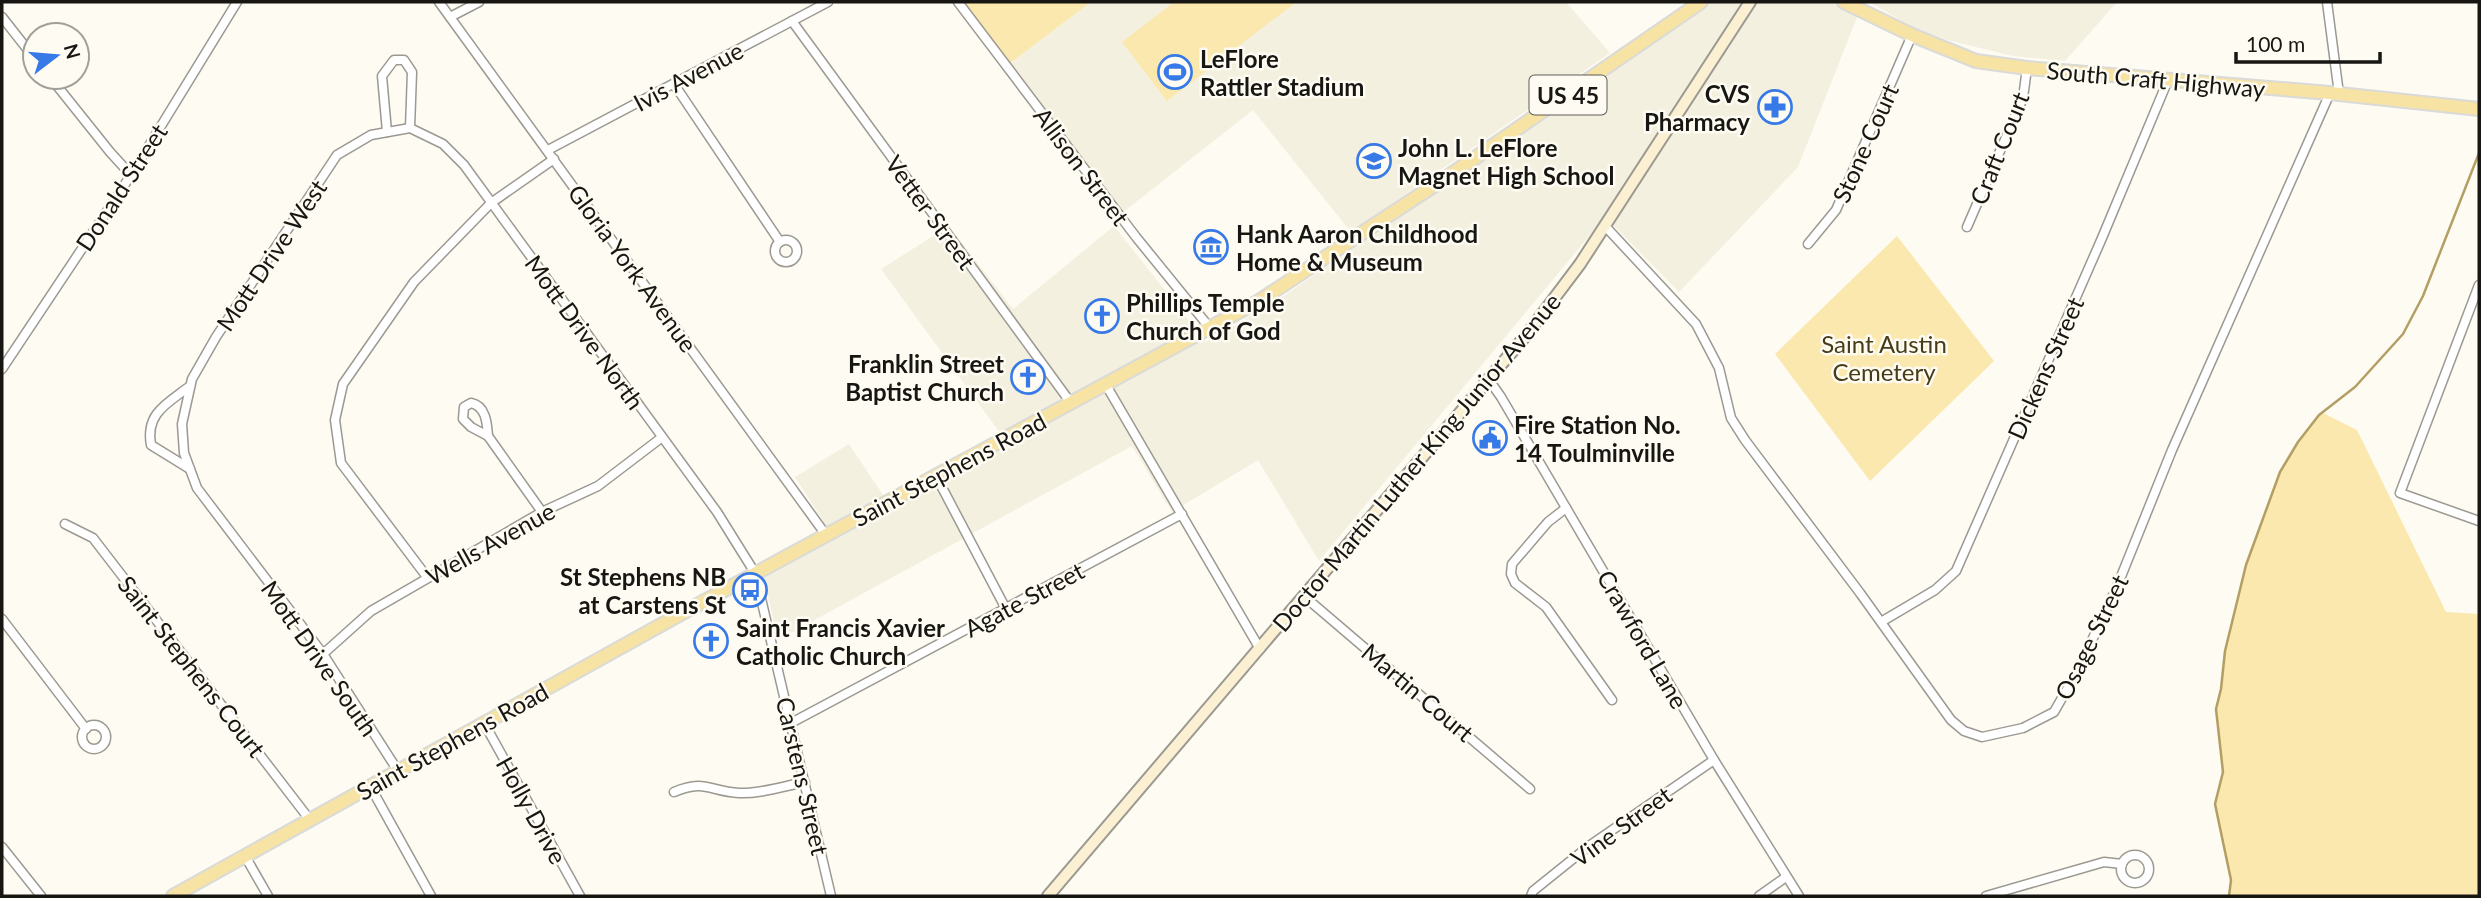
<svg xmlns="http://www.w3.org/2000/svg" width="2481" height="898" font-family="Lato,sans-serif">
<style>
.built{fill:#f4f0e0}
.green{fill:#fbe8ae}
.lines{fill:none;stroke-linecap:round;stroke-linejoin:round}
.stream{stroke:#b39f64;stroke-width:2.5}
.street-casing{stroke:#9c9992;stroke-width:11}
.secondary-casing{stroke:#9c9992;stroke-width:14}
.primary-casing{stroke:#dadad9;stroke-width:16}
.street{stroke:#fff;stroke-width:8}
.secondary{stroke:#fbf1d2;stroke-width:10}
.primary{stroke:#f7e3a4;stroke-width:12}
.labels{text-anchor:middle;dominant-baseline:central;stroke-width:5;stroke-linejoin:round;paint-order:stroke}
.shield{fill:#fdfbf2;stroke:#5c5b56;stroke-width:2}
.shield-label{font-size:23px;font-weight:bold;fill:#171613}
.poi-label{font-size:24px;font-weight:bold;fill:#171613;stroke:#fdfbf2;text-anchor:start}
.street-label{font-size:24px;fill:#171613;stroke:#fdfbf2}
.park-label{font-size:24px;fill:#473c18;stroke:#fdfbf2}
</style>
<rect width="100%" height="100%" fill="#fdfbf2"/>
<g class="built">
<polygon points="1091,2 1566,2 1610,53 1351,232 1253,110 1122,213 1009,64"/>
<polygon points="1703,2 1863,2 1798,167 1679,292 1605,217 1319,561 1258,460 1172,512 1132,446 778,640 764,578 835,539 795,477 849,444 891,507 1008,444 881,269 949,226 1013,309 1114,226 1206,342 1276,301 1551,115 1707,7"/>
<polygon points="1869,2 2117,2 2065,61 2013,56 1951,41 1914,28"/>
</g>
<g class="green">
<polygon points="961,2 1091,2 1009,64"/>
<polygon points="1174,2 1295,2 1295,3 1167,101 1122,42"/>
<polygon points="1897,236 1994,361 1870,481 1775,354"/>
<polygon points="2323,413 2357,430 2446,612 2479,614 2479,896 2229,896 2231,880 2215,804 2223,772 2216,709 2221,689 2225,651 2246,565 2280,472 2303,436 2319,415"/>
</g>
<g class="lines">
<polyline class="stream" points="2229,896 2231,880 2215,804 2223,772 2216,709 2221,689 2225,651 2246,565 2280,472 2298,442 2319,415 2355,387 2403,334 2423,296 2479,153"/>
<g class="street-casing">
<g id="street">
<polyline points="439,2 826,535"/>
<polyline points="958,2 1136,237 1210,328"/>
<polyline points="2327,2 2339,94"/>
<polyline points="2,17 35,59"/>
<polyline points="450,17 479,2"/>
<polyline points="792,21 1071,403"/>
<polyline points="50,77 110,152 131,175"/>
<polyline points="674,84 780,242"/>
<polyline points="387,132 382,76 394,60 404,60 412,72 410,128"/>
<polyline points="548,150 828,2"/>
<polyline points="1605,226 1696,324 1719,368 1731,418 1745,440 1860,593 1951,720 1964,731 1982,737 2023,728 2054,712 2078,670 2116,589 2172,450 2330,93"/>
<polyline points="1967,227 2023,98 2027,68"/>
<circle cx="786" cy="251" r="11"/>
<polyline points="1808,244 1836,210 1912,35"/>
<polyline points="2479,285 2400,493 2479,521"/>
<polyline points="2,369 131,175 237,2"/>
<polyline points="1489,380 1501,397 1714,760 1799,896"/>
<polyline points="1106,385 1260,649"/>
<path d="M471,403C486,406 487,423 488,436L471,427L463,419L464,407Z"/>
<polyline points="488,436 542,512"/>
<path d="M190,469L151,445C145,413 168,403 190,386"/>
<polyline points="936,476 1006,609"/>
<polyline points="1566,508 1548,522 1512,564 1511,574 1515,583 1546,607 1612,700"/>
<polyline points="65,524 93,538 310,820"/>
<polyline points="427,577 341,463 335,420 343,384 414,282 491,203 554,159"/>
<polyline points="1305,597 1530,789"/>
<polyline points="2,619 86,729"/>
<polyline points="1881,622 1935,590 1956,571 2102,238 2168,80"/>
<polyline points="323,654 371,611 542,512 598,486 661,438"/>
<polyline points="484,723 580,896"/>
<polyline points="791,723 1182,514"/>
<circle cx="94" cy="737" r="12"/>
<polyline points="398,771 323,654 197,488 184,453 182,424 192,379 216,337 337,155 371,135 410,128 443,144 464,165 717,512 755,573 831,896"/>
<polyline points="370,786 431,896"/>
<path d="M674,792C705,779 709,791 739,793C760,794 784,786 805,782"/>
<polyline points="2,847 41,896"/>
<circle cx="2135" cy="869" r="14"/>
<polyline points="245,856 268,896"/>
<polyline points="1531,896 1533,891 1589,846 1714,760"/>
<polyline points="1759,896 1786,877"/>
<polyline points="1986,896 2104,862 2122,864"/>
</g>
</g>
<g class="secondary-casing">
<polyline id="secondary" points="1048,896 1528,333 1580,264 1750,2"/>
</g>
<g class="primary-casing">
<g id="primary">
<polyline points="1844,2 1912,35 1976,61 2027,68 2330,93 2479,109"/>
<polyline points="173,896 686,611 1259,301 1453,173 1701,2"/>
</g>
</g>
<use href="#street" class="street"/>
<use href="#secondary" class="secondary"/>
<use href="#primary" class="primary"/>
</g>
<defs>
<g id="stadium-ring" transform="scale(1.75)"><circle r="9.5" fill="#fdfbf2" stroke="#3679e7" stroke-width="1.5"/><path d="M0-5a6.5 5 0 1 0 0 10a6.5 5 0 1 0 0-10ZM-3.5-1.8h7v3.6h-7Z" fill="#3679e7"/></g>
<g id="pharmacy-ring" transform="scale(1.75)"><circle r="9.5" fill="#fdfbf2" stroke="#3679e7" stroke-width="1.5"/><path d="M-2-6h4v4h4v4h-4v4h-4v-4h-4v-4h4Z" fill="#3679e7"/></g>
<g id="school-ring" transform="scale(1.75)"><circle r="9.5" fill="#fdfbf2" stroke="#3679e7" stroke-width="1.5"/><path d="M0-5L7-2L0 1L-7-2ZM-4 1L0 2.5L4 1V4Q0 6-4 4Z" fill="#3679e7"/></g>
<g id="museum-ring" transform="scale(1.75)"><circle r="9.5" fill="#fdfbf2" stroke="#3679e7" stroke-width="1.5"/><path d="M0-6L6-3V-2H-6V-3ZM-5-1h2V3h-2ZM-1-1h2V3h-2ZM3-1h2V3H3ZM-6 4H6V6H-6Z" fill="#3679e7"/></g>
<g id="church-ring" transform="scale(1.75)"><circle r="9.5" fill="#fdfbf2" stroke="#3679e7" stroke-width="1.5"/><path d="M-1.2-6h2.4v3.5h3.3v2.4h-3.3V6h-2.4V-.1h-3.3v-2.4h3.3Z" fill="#3679e7"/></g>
<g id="civic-ring" transform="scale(1.75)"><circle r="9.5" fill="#fdfbf2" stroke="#3679e7" stroke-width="1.5"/><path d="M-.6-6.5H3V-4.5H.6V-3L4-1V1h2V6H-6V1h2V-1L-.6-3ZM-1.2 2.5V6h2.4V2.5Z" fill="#3679e7"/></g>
<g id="bus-ring" transform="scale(1.75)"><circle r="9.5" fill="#fdfbf2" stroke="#3679e7" stroke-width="1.5"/><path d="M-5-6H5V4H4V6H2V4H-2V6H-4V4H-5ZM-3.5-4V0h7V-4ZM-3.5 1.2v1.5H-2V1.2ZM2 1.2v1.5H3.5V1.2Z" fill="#3679e7"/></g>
</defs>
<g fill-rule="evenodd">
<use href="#stadium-ring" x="1175" y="72"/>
<use href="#pharmacy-ring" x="1775" y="107"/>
<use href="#school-ring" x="1374" y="161"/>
<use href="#museum-ring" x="1211" y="247"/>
<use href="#church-ring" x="1102" y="316"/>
<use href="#church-ring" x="1028" y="377"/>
<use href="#civic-ring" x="1490" y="438"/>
<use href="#bus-ring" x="750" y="590"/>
<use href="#church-ring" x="711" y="641"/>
</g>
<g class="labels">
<rect class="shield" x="1529.5" y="75.5" width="77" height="39" rx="5"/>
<g class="shield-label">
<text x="1568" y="95">US 45</text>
</g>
<g class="poi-label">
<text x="1200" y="58">LeFlore<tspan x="1200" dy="28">Rattler Stadium</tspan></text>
<text x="1750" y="93" text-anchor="end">CVS<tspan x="1750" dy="28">Pharmacy</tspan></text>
<text x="1398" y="147">John L. LeFlore<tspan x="1398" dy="28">Magnet High School</tspan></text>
<text x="1236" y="233">Hank Aaron Childhood<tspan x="1236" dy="28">Home &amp; Museum</tspan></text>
<text x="1126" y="302">Phillips Temple<tspan x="1126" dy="28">Church of God</tspan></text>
<text x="1004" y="363" text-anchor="end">Franklin Street<tspan x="1004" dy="28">Baptist Church</tspan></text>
<text x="1514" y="424">Fire Station No.<tspan x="1514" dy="28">14 Toulminville</tspan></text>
<text x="726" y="576" text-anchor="end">St Stephens NB<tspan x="726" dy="28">at Carstens St</tspan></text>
<text x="736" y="627">Saint Francis Xavier<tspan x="736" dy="28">Catholic Church</tspan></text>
</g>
<g class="street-label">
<text transform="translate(688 76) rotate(-28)">Ivis Avenue</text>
<text transform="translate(2156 79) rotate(5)">South Craft Highway</text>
<text transform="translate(1865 143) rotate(-66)">Stone Court</text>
<text transform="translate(1999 148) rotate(-68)">Craft Court</text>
<text transform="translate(1082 166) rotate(53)">Allison Street</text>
<text transform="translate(121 187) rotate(-57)">Donald Street</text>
<text transform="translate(931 212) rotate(54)">Vetter Street</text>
<text transform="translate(271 255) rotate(-56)">Mott Drive West</text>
<text transform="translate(633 268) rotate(54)">Gloria York Avenue</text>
<text transform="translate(585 332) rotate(54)">Mott Drive North</text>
<text transform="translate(2045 368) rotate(-66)">Dickens Street</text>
<text transform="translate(1416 462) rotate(-50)">Doctor Martin Luther King Junior Avenue</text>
<text transform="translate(949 469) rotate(-28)">Saint Stephens Road</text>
<text transform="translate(490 543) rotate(-29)">Wells Avenue</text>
<text transform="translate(1024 599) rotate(-28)">Agate Street</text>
<text transform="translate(2091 637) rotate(-64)">Osage Street</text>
<text transform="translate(1643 639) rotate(60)">Crawford Lane</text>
<text transform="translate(320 658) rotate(55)">Mott Drive South</text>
<text transform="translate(192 666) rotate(52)">Saint Stephens Court</text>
<text transform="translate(1418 692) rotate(40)">Martin Court</text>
<text transform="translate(452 741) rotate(-29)">Saint Stephens Road</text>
<text transform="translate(803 776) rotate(77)">Carstens Street</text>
<text transform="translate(532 810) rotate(61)">Holly Drive</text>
<text transform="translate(1621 826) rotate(-36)">Vine Street</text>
</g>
<g class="park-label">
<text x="1884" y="343">Saint Austin<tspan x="1884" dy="28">Cemetery</tspan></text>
</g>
</g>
<rect width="2481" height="898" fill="none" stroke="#171613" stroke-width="7"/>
<g transform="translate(56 56) rotate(74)"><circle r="33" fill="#fdfbf2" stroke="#a19f99" stroke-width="2"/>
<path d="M0-5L12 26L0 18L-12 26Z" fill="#3679e7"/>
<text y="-10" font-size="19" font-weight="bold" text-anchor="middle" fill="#171613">N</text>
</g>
<path d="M2236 52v10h144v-10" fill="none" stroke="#171613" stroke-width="3.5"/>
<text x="2246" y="52" font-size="21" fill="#171613" stroke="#fdfbf2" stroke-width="5" paint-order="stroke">100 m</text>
</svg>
